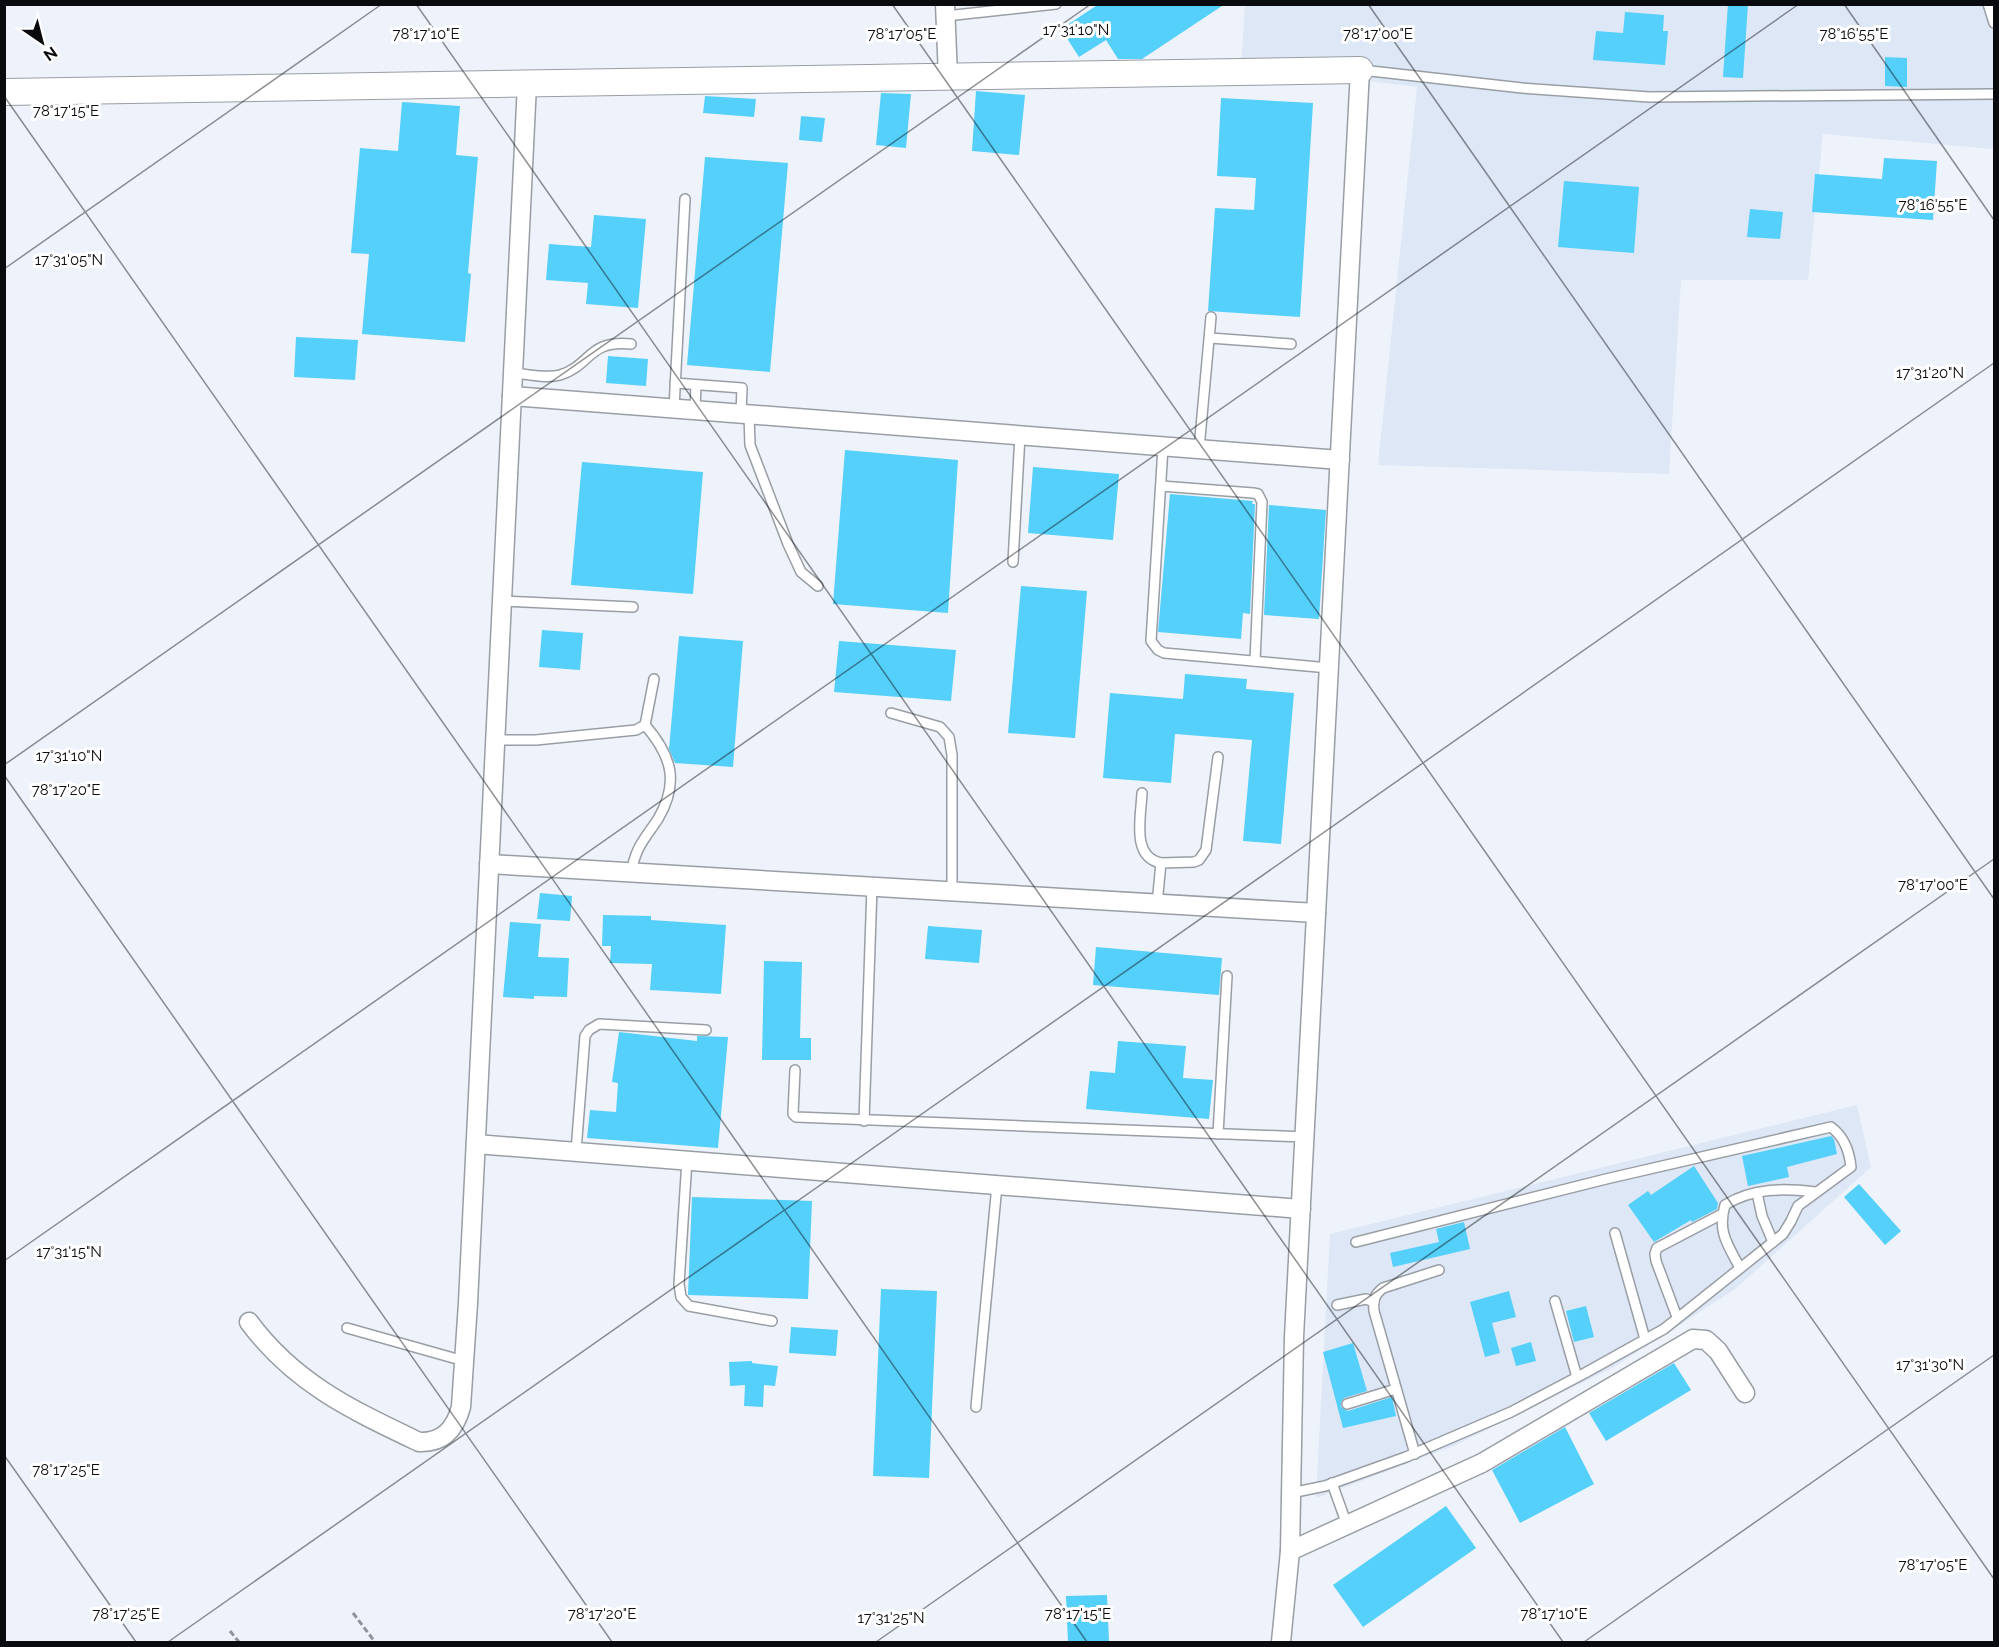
<svg xmlns="http://www.w3.org/2000/svg" width="1999" height="1647" font-family="Raleway,sans-serif">
<style>
.built{fill:#dde7f5}
.building{fill:#54d0fa}
.lines{fill:none;stroke-linecap:round;stroke-linejoin:round}
.lane-casing{stroke:#999ea5;stroke-width:12}
.street-casing{stroke:#999ea5;stroke-width:21}
.secondary-casing{stroke:#999ea5;stroke-width:28}
.path{stroke:#909499;stroke-width:3;stroke-dasharray:6 3;stroke-linecap:butt}
.lane{stroke:#fff;stroke-width:9}
.street{stroke:#fff;stroke-width:18}
.secondary{stroke:#fff;stroke-width:26}
.ticks{fill:none;stroke:#0a0b0e;stroke-width:1.5;stroke-opacity:0.45}
.ticks-label{font-size:15px;text-anchor:middle;fill:#0a0b0e;stroke:#fff;stroke-width:6;stroke-linejoin:round;paint-order:stroke}
</style>
<rect width="100%" height="100%" fill="#eef3fb"/>
<g class="built">
<polygon points="1245,5 1994,5 1994,149 1823,134 1808,280 1681,280 1669,474 1378,465 1417,87 1241,65"/>
<polygon points="1857,1105 1871,1167 1734,1290 1614,1367 1456,1445 1316,1498 1330,1234"/>
</g>
<g class="building">
<polygon points="1099,4 1225,4 1142,59 1118,59 1106,40 1079,57 1061,29"/>
<polygon points="1728,4 1748,4 1743,78 1723,77"/>
<polygon points="1625,12 1664,15 1663,31 1668,31 1665,65 1593,60 1596,31 1623,33"/>
<polygon points="1885,57 1907,58 1907,87 1885,86"/>
<polygon points="976,91 1025,95 1019,155 972,151"/>
<polygon points="881,93 911,94 906,148 876,145"/>
<polygon points="705,96 756,99 754,117 703,113"/>
<polygon points="1221,98 1313,103 1300,317 1208,311 1215,208 1254,210 1256,178 1217,176"/>
<polygon points="402,102 460,106 456,155 478,157 468,273 471,274 465,342 362,334 369,254 351,253 360,148 398,151"/>
<polygon points="801,116 825,118 822,142 799,140"/>
<polygon points="705,157 788,163 770,372 687,365"/>
<polygon points="1884,158 1937,161 1933,220 1812,212 1815,174 1882,179"/>
<polygon points="1564,181 1639,187 1634,253 1558,247"/>
<polygon points="1750,209 1783,212 1780,239 1747,237"/>
<polygon points="594,215 646,219 638,308 586,304 588,283 546,280 549,244 591,247"/>
<polygon points="296,337 358,340 355,380 294,377"/>
<polygon points="608,356 648,359 646,386 606,383"/>
<polygon points="845,450 958,460 948,613 833,604"/>
<polygon points="582,462 703,472 693,594 571,585"/>
<polygon points="1033,467 1119,474 1113,540 1028,533"/>
<polygon points="1170,494 1253,501 1252,504 1255,504 1250,614 1243,613 1241,639 1158,632"/>
<polygon points="1269,505 1326,510 1319,619 1264,615"/>
<polygon points="1021,586 1087,591 1075,738 1008,733"/>
<polygon points="542,630 583,633 580,670 539,667"/>
<polygon points="679,636 743,641 733,767 675,763 669,749"/>
<polygon points="839,641 956,650 951,701 834,692"/>
<polygon points="1185,674 1247,679 1246,689 1294,693 1281,844 1243,841 1252,740 1175,734 1171,783 1103,778 1110,693 1183,699"/>
<polygon points="540,893 572,896 570,921 537,919"/>
<polygon points="603,915 651,916 651,920 726,925 721,994 650,990 652,964 610,963 611,946 602,946"/>
<polygon points="510,922 541,924 538,957 569,958 567,997 534,996 534,999 503,997"/>
<polygon points="928,926 982,930 979,963 925,959"/>
<polygon points="1096,947 1222,958 1219,995 1093,985"/>
<polygon points="764,961 802,962 800,1038 811,1038 811,1060 762,1060"/>
<polygon points="619,1032 697,1041 697,1036 728,1037 718,1148 587,1138 590,1110 616,1112 618,1083 612,1082"/>
<polygon points="1118,1041 1186,1046 1183,1078 1213,1080 1209,1119 1086,1109 1090,1071 1115,1073"/>
<polygon points="1831,1136 1834,1139 1837,1154 1787,1167 1789,1177 1748,1186 1742,1156"/>
<polygon points="1694,1166 1718,1203 1717,1209 1692,1222 1691,1220 1654,1242 1628,1205 1648,1191 1651,1195"/>
<polygon points="1859,1184 1901,1231 1885,1245 1844,1197"/>
<polygon points="692,1197 812,1201 808,1299 688,1295"/>
<polygon points="1464,1222 1470,1249 1393,1267 1390,1253 1439,1242 1436,1229"/>
<polygon points="881,1289 937,1291 929,1478 873,1476"/>
<polygon points="1509,1291 1516,1317 1492,1323 1500,1353 1485,1357 1470,1302"/>
<polygon points="1586,1306 1594,1337 1574,1342 1566,1311"/>
<polygon points="791,1327 838,1330 836,1356 789,1353"/>
<polygon points="1531,1342 1536,1361 1516,1366 1511,1348"/>
<polygon points="1353,1343 1367,1391 1344,1398 1341,1402 1341,1407 1348,1411 1392,1397 1396,1416 1343,1428 1323,1352"/>
<polygon points="752,1361 752,1363 778,1366 775,1386 764,1385 763,1407 744,1406 745,1385 730,1386 729,1362"/>
<polygon points="1674,1363 1691,1390 1606,1441 1589,1413"/>
<polygon points="1565,1427 1594,1484 1520,1523 1492,1470"/>
<polygon points="1446,1506 1476,1548 1363,1627 1333,1585"/>
<polygon points="1107,1595 1109,1642 1068,1642 1066,1596"/>
</g>
<g class="lines">
<g class="lane-casing">
<g id="lane">
<polyline points="1988,4 1994,23"/>
<polyline points="946,16 1056,4"/>
<polyline points="1362,70 1522,88 1649,97 1994,94"/>
<polyline points="1210,338 1291,344"/>
<path d="M513,373C528,374 546,379 560,375C592,365 587,340 631,344"/>
<polyline points="675,383 742,388 741,414"/>
<polyline points="674,408 685,199"/>
<polyline points="695,410 696,385"/>
<polyline points="749,415 750,445 788,544 801,572 818,586"/>
<polyline points="1163,447 1151,641 1158,650 1164,653 1329,668"/>
<polyline points="1199,449 1211,317"/>
<polyline points="1161,486 1253,493 1258,494 1262,502 1255,661"/>
<polyline points="1013,562 1020,435"/>
<polyline points="502,601 633,607"/>
<polyline points="891,713 940,727 949,737 952,755 952,892"/>
<polyline points="495,740 536,740 636,730 645,725 654,679"/>
<path d="M1142,793C1141,817 1131,857 1161,863L1157,904"/>
<polyline points="1161,863 1194,862 1199,860 1206,850 1218,757"/>
<path d="M631,873C636,846 644,840 658,819C680,782 671,755 645,725"/>
<polyline points="795,1070 793,1114 796,1117 1305,1137"/>
<polyline points="864,1121 872,887"/>
<polyline points="1218,1134 1227,976"/>
<polyline points="576,1151 585,1036 589,1030 599,1024 706,1030"/>
<polyline points="687,1160 679,1284 681,1297 689,1306 772,1321"/>
<polyline points="1757,1193 1762,1216 1773,1242"/>
<polyline points="1615,1233 1645,1339"/>
<path d="M1740,1268C1728,1245 1717,1232 1725,1205C1752,1188 1783,1188 1815,1192"/>
<polyline points="1555,1301 1577,1377"/>
<polyline points="1337,1305 1366,1299 1374,1302"/>
<polyline points="1677,1317 1656,1261 1655,1254 1657,1248 1722,1214"/>
<polyline points="347,1328 464,1361"/>
<polyline points="1347,1404 1396,1389"/>
<polyline points="976,1407 997,1185"/>
<path d="M1415,1454L1374,1311C1373,1301 1374,1295 1383,1288L1439,1270"/>
<polyline points="1332,1483 1347,1525"/>
<path d="M1291,1493L1325,1486L1406,1457L1511,1412L1585,1373L1664,1329L1783,1234L1791,1221L1798,1206L1851,1167C1849,1150 1844,1137 1831,1127L1606,1179L1356,1242"/>
</g>
</g>
<g class="street-casing">
<g id="street">
<polyline points="945,4 948,77"/>
<polyline points="512,396 1340,460"/>
<polyline points="489,864 1316,913"/>
<polyline points="476,1144 1301,1209"/>
<path d="M249,1322C294,1383 352,1410 419,1442C443,1443 455,1429 461,1407L468,1303L527,84"/>
<polyline points="1290,1551 1482,1463 1693,1339 1706,1340 1718,1351 1745,1393"/>
<polyline points="1281,1642 1290,1551 1294,1337 1360,70"/>
</g>
</g>
<g class="secondary-casing">
<polyline id="secondary" points="4,92 1360,70"/>
</g>
<g class="path">
<polyline points="353,1613 375,1642"/>
<polyline points="230,1631 239,1642"/>
</g>
<use href="#lane" class="lane"/>
<use href="#street" class="street"/>
<use href="#secondary" class="secondary"/>
</g>
<path class="ticks" d="M416,4L1563,1642M892,4L1994,1579M1368,4L1994,899M1844,4L1994,220M4,96L1087,1642M4,269L382,4M4,765L1091,4M4,775L612,1642M4,1261L1799,4M4,1455L136,1642M168,1642L1994,363M876,1642L1994,859M1584,1642L1994,1355"/>
<g class="ticks-label">
<text x="1076" y="35">17°31'10"N</text>
<text x="426" y="39">78°17'10"E</text>
<text x="902" y="39">78°17'05"E</text>
<text x="1378" y="39">78°17'00"E</text>
<text x="1854" y="39">78°16'55"E</text>
<text x="66" y="116">78°17'15"E</text>
<text x="1933" y="210">78°16'55"E</text>
<text x="69" y="265">17°31'05"N</text>
<text x="1930" y="378">17°31'20"N</text>
<text x="69" y="761">17°31'10"N</text>
<text x="66" y="795">78°17'20"E</text>
<text x="1933" y="890">78°17'00"E</text>
<text x="69" y="1257">17°31'15"N</text>
<text x="1930" y="1370">17°31'30"N</text>
<text x="66" y="1475">78°17'25"E</text>
<text x="1933" y="1570">78°17'05"E</text>
<text x="126" y="1619">78°17'25"E</text>
<text x="602" y="1619">78°17'20"E</text>
<text x="1078" y="1619">78°17'15"E</text>
<text x="1554" y="1619">78°17'10"E</text>
<text x="891" y="1623">17°31'25"N</text>
</g>
<rect width="1999" height="1647" fill="none" stroke="#0a0b0e" stroke-width="12"/>
<g transform="translate(42 42) rotate(145)" stroke="#ffffff" stroke-width="4.5" paint-order="stroke">
<path d="M0-4.5L10 22L0 15L-10 22Z" fill="#0a0b0e"/>
<text y="-9" font-size="16" font-weight="bold" text-anchor="middle" fill="#0a0b0e">N</text>
</g>
</svg>
